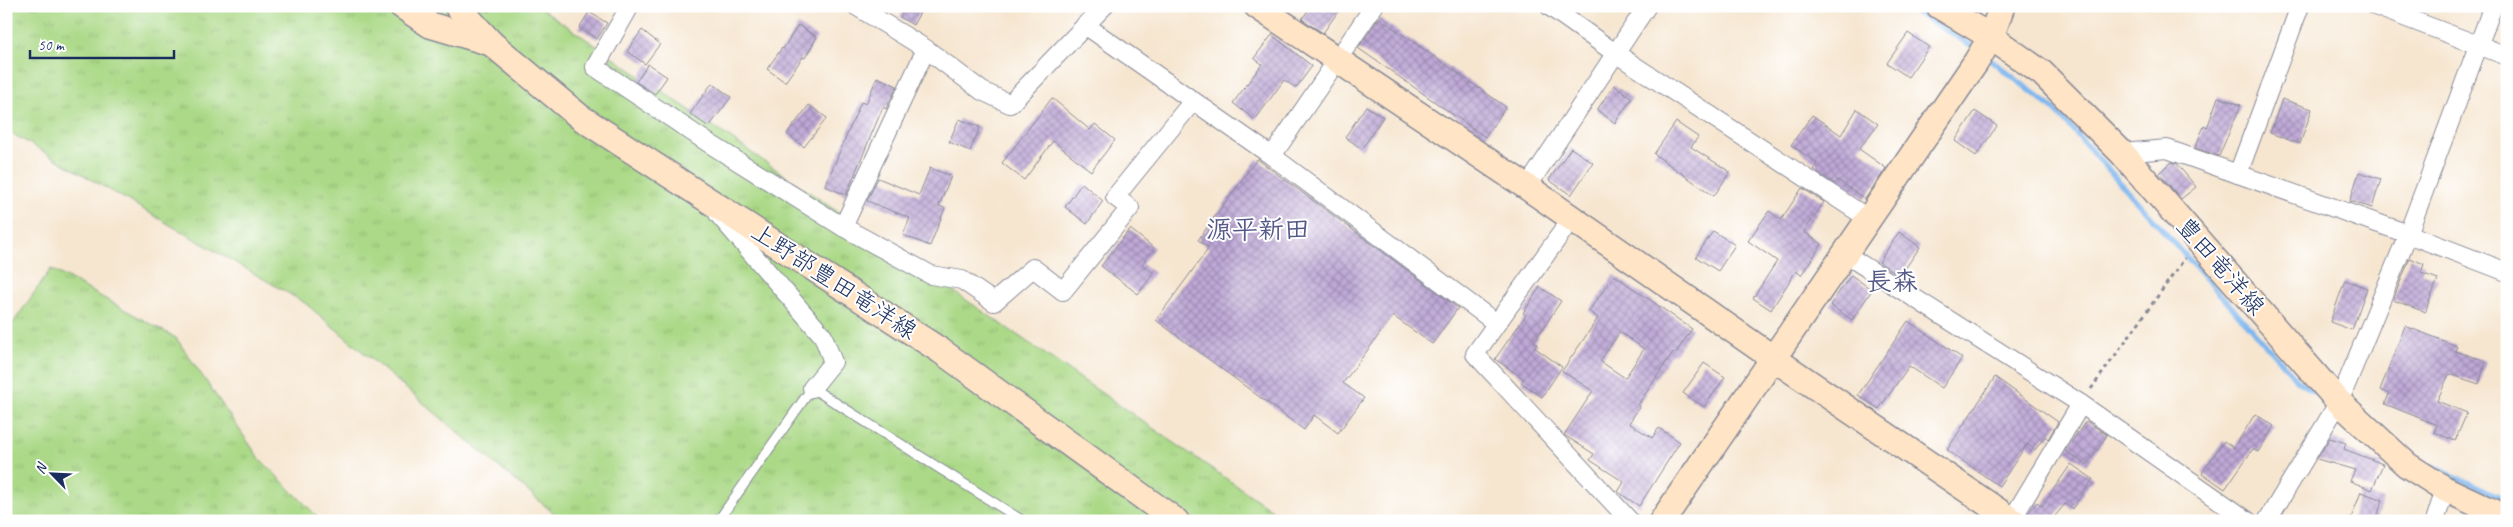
<svg xmlns="http://www.w3.org/2000/svg" width="2513" height="527" font-family="Caveat,'Klee One',sans-serif">
<style>
.grass{fill:url(#grass-tufts);stroke:#638472}
.lines{fill:none;stroke-linecap:round;stroke-linejoin:round}
.stream{stroke:#7fb7ef;stroke-width:5.5}
.building{fill:url(#building-cross-hatch);fill-rule:evenodd}
.lane-casing{stroke:#888a97;stroke-width:11}
.street-casing{stroke:#888a97;stroke-width:20}
.secondary-casing{stroke:#888a97;stroke-width:28}
.path{stroke:#888a97;stroke-width:3;stroke-dasharray:4 4;stroke-linecap:butt}
.lane{stroke:#fff;stroke-width:9}
.street{stroke:#fff;stroke-width:18}
.secondary{stroke:#ffe4c6;stroke-width:25}
.labels{text-anchor:middle;dominant-baseline:central;stroke-width:4;stroke-linejoin:round;paint-order:stroke}
.street-label{font-size:24px;fill:#1b2f5e;stroke:#fff}
.quarter-label{font-size:26px;font-weight:bold;fill:#545988;stroke:#fff}
</style>
<defs>
<pattern id="grass-tufts" width="24" height="20" patternUnits="userSpaceOnUse" patternTransform="scale(1.25)"><rect width="24" height="20" fill="#abd987"/><path d="M3 7l-1-3M5 7V3M7 7l1-3M15 17l-1-3M17 17v-4M19 17l1-3" fill="none" stroke="#93bb77"/></pattern>
<pattern id="building-cross-hatch" width="8" height="8" patternUnits="userSpaceOnUse" patternTransform="scale(1.25)"><rect width="8" height="8" fill="#bfa8d6"/><path d="M0 0l8 8M0 8l8-8" fill="none" stroke="#9a89b1"/></pattern>
</defs>
<rect width="100%" height="100%" fill="#fff"/>
<filter id="ink" filterUnits="userSpaceOnUse"><feTurbulence type="fractalNoise" baseFrequency=".02" numOctaves="2"/><feDisplacementMap in="SourceGraphic" scale="10" xChannelSelector="R" yChannelSelector="G"/><feConvolveMatrix kernelMatrix="1 2 1 2 8 2 1 2 1" color-interpolation-filters="sRGB"/></filter>
<filter id="wash" filterUnits="userSpaceOnUse"><feTurbulence type="fractalNoise" baseFrequency=".0096" numOctaves="4" result="noise"/><feDisplacementMap in="SourceGraphic" scale="20" xChannelSelector="R" yChannelSelector="G"/><feGaussianBlur stdDeviation="1.12" result="paint"/><feColorMatrix in="noise" values="0 0 0 0 0 0 0 0 0 0 0 0 0 0 0 0 0 1.4 0 .05"/><feComposite in="paint" operator="in"/></filter>
<g filter="url(#wash)">
<rect width="100%" height="100%" fill="#f6e6d0"/>
<g class="grass">
<polygon points="6,6 538,6 1288,521 563,521 305,303 6,130"/>
<polygon points="51,269 176,338 259,458 322,521 6,521 6,333"/>
</g>
<g class="lines">
<g class="stream">
<polyline points="1906,6 1977,49"/>
<polyline points="1986,56 2055,110 2298,381 2318,394"/>
<polyline points="2427,464 2507,500"/>
</g>
</g>
<g id="blocks">
<g class="building">
<polygon points="906,6 924,6 913,25 900,17"/>
<polygon points="1311,6 1342,6 1323,33 1302,19"/>
<polygon points="589,12 607,23 597,39 579,28"/>
<polygon points="1379,18 1506,107 1485,137 1358,48"/>
<polygon points="798,25 817,37 805,58 803,57 785,82 767,69 782,48 783,49"/>
<polygon points="642,30 660,44 645,64 627,51"/>
<polygon points="1908,33 1929,47 1908,77 1887,63"/>
<polygon points="1272,35 1312,66 1296,88 1284,80 1255,120 1233,103 1262,64 1254,58"/>
<polygon points="648,64 667,77 655,94 636,82"/>
<polygon points="877,77 897,86 886,109 883,107 846,195 825,186 861,102 866,104"/>
<polygon points="712,83 731,97 709,127 690,114"/>
<polygon points="1614,85 1632,98 1615,123 1597,110"/>
<polygon points="2218,97 2241,105 2219,156 2195,148 2204,126 2207,128"/>
<polygon points="1052,98 1090,130 1095,124 1115,140 1091,171 1053,141 1024,180 1002,163"/>
<polygon points="2282,99 2312,109 2300,144 2270,133"/>
<polygon points="809,105 827,118 804,147 787,134"/>
<polygon points="1366,106 1383,117 1362,149 1345,137"/>
<polygon points="1857,109 1878,124 1859,149 1886,168 1865,199 1838,180 1835,184 1814,170 1817,163 1791,145 1812,115 1841,135"/>
<polygon points="1975,111 1997,126 1976,156 1955,141"/>
<polygon points="959,119 980,127 970,151 949,142"/>
<polygon points="1676,122 1698,137 1691,147 1730,172 1714,196 1654,154"/>
<polygon points="1571,148 1593,163 1571,195 1549,180"/>
<polygon points="1257,159 1458,308 1432,344 1393,316 1343,383 1364,398 1338,433 1314,415 1304,430 1156,320 1209,248 1198,240"/>
<polygon points="2172,162 2177,164 2196,187 2181,199 2159,173"/>
<polygon points="930,168 951,176 939,206 945,208 930,246 903,235 910,218 867,201 878,178 919,195"/>
<polygon points="2359,172 2381,179 2372,208 2350,201"/>
<polygon points="1082,183 1103,201 1087,224 1065,207"/>
<polygon points="1802,188 1824,202 1804,232 1822,244 1801,275 1796,271 1771,310 1753,298 1777,261 1748,241 1769,211 1781,220"/>
<polygon points="1130,229 1154,248 1142,264 1154,273 1138,294 1101,266"/>
<polygon points="1713,231 1735,245 1718,271 1696,257"/>
<polygon points="1899,232 1920,247 1900,276 1879,262"/>
<polygon points="2410,258 2424,264 2421,273 2438,279 2425,312 2393,300"/>
<path d="M1614,275L1692,329L1675,354L1673,352L1638,405L1640,406L1629,423L1652,438L1659,428L1680,442L1639,506L1618,492L1624,482L1590,460L1594,454L1564,435L1593,391L1562,371L1598,318L1589,311ZM1620,332L1644,349L1625,378L1600,361Z"/>
<polygon points="1851,275 1872,290 1852,320 1830,305"/>
<polygon points="2345,280 2367,288 2352,330 2330,322"/>
<polygon points="1540,287 1561,301 1534,342 1537,344 1534,347 1562,367 1542,397 1521,382 1524,379 1495,359 1526,315 1523,313"/>
<polygon points="1908,321 1962,358 1942,388 1909,366 1879,409 1858,395"/>
<polygon points="2405,326 2457,346 2455,351 2486,361 2479,384 2449,374 2437,401 2467,413 2455,441 2434,432 2437,425 2385,404 2389,394 2380,390"/>
<polygon points="1704,363 1725,377 1704,407 1683,393"/>
<polygon points="1995,377 2058,422 2048,439 2045,436 2035,450 2027,444 1999,486 1947,450"/>
<polygon points="2255,414 2274,426 2258,452 2253,449 2225,489 2202,473 2224,441 2234,448"/>
<polygon points="2086,421 2107,435 2087,465 2065,451"/>
<polygon points="2330,438 2346,443 2344,449 2383,464 2372,490 2350,481 2355,470 2317,459"/>
<polygon points="2071,464 2093,479 2072,509 2065,504 2055,516 2061,521 2027,521 2026,516 2037,502 2042,506"/>
<polygon points="2361,492 2383,500 2375,521 2350,521"/>
</g>
</g>
</g>
<g filter="url(#ink)">
<use href="#blocks" fill-opacity="0" stroke="#888a97" stroke-width="1"/>
<g class="lines">
<g class="lane-casing">
<polyline id="lane" points="718,521 812,388 1023,521"/>
</g>
<g class="street-casing">
<g id="street">
<polyline points="630,6 595,67 707,142 843,227 931,275 962,280 994,302 1033,268 1063,291 1130,208 1115,197 1193,101"/>
<polyline points="856,6 926,49 982,91 1010,104 1104,6"/>
<polyline points="1549,6 1615,53 1869,219"/>
<polyline points="2375,6 2507,56"/>
<polyline points="1085,25 1272,156 1496,323"/>
<polyline points="2122,153 2167,149 2408,234 2507,272"/>
<polyline points="1272,156 1374,6"/>
<polyline points="2238,174 2300,6"/>
<polyline points="1527,187 1647,6"/>
<polyline points="718,214 823,336 833,362 812,388"/>
<polyline points="1572,218 1475,354 1630,521"/>
<polyline points="843,227 926,49"/>
<polyline points="1845,254 2081,404 2248,521"/>
<polyline points="2011,521 2081,404"/>
<polyline points="2267,521 2339,402 2408,234 2493,6"/>
<polyline points="2435,521 2445,489"/>
</g>
</g>
<g class="secondary-casing">
<g id="secondary">
<polyline points="402,6 430,25 491,43"/>
<polyline points="457,6 491,43 580,117 941,351 1176,521"/>
<polyline points="1257,6 1527,187 1773,358 2013,521"/>
<polyline points="1939,6 1991,37 2042,73 2122,153 2339,402 2407,465 2445,489 2507,518"/>
<polyline points="1662,521 1976,62 1991,37 2002,6"/>
</g>
</g>
<polyline class="path" points="2091,389 2185,258"/>
<use href="#lane" class="lane"/>
<use href="#street" class="street"/>
<use href="#secondary" class="secondary"/>
</g>
</g>
<g class="labels">
<g class="street-label">
<text transform="translate(2221 266) rotate(49)">豊田竜洋線</text>
<text transform="translate(834 281) rotate(33)">上野部豊田竜洋線</text>
</g>
<g class="quarter-label">
<text x="1258" y="229">源平新田</text>
<text x="1892" y="281">長森</text>
</g>
</g>
<rect width="2513" height="527" fill="none" stroke="#fff" stroke-width="25"/>
<g transform="translate(52 474) rotate(294)" stroke="#ffffff" stroke-width="4" paint-order="stroke">
<path d="M0-4L9 19L0 12L-9 19Z" fill="#1b2f5e"/>
<text y="-8" font-size="14" font-weight="bold" text-anchor="middle" fill="#1b2f5e">N</text>
</g>
<path d="M30 50v8h144v-8" fill="none" stroke="#1b2f5e" stroke-width="2.5"/>
<text x="38" y="50" font-size="15" fill="#1b2f5e" stroke="#ffffff" stroke-width="4" paint-order="stroke">50 m</text>
</svg>
